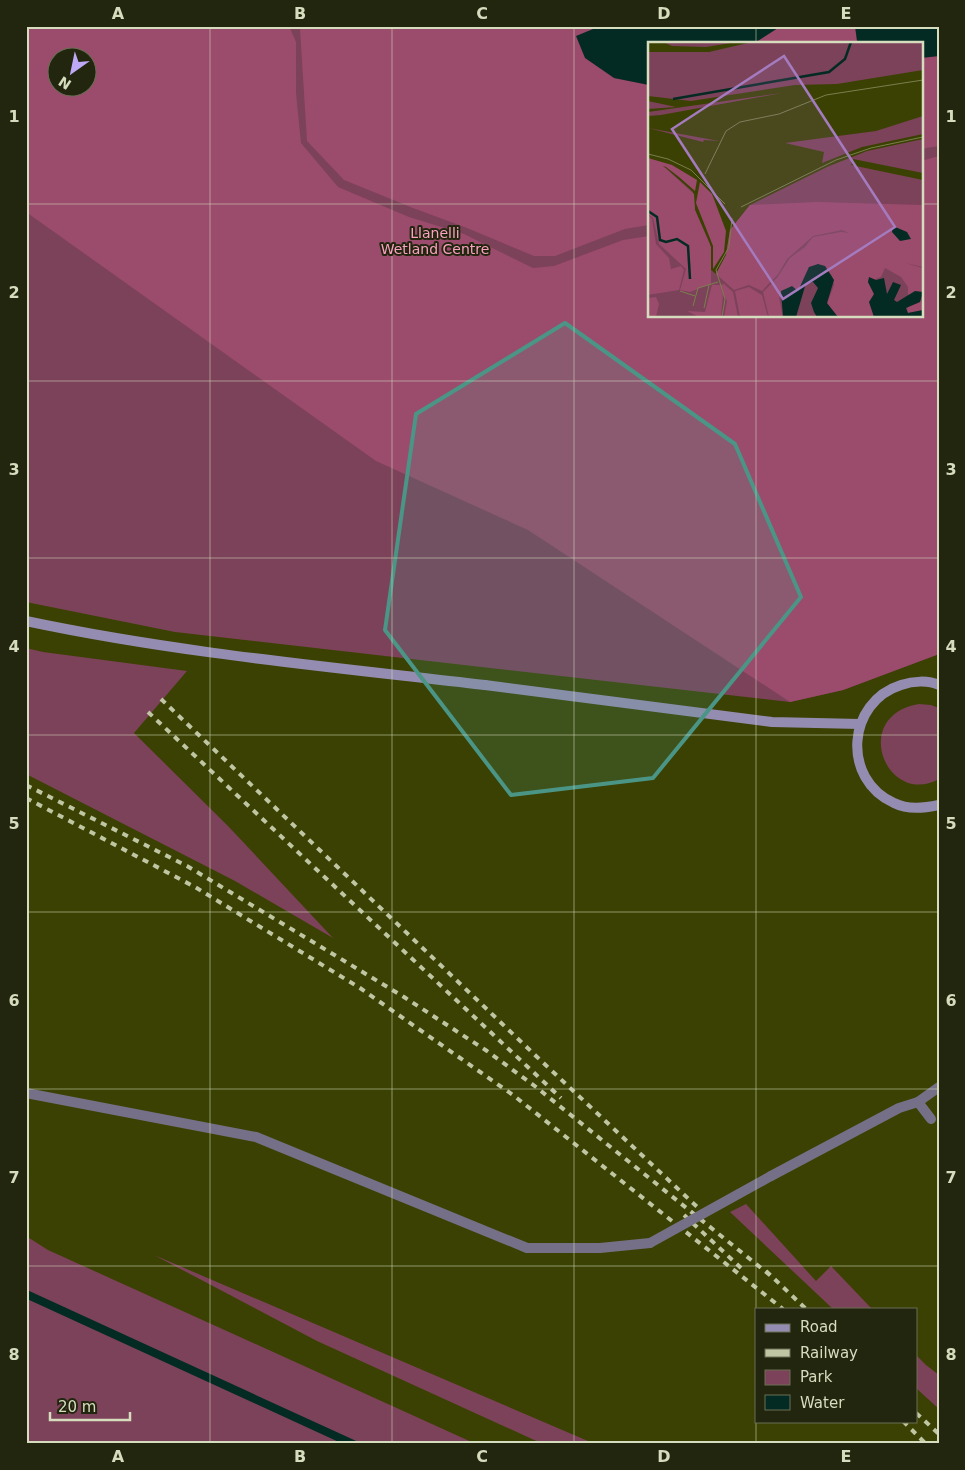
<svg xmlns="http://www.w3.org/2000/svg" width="965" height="1470" font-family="'DejaVu Sans',sans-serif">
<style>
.green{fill:#7c4259;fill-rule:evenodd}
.forest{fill:#9b4b6c;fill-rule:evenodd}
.water{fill:#042b23}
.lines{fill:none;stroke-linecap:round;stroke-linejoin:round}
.stream{stroke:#042b23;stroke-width:8}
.minor{stroke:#757087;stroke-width:10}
.secondary{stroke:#958cb1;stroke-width:10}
.rail{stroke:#c0c6a4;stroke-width:4;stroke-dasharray:6 6;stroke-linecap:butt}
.minor-bridge{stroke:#757087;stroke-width:10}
.secondary-bridge{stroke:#958cb1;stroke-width:10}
.marked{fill:#4b9586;fill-opacity:0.2;stroke:#4b9586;stroke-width:4;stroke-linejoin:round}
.grid{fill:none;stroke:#d6dcbe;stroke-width:1;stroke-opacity:0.55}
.labels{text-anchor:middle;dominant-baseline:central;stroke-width:4;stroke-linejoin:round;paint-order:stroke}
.park-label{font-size:14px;fill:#fca1c3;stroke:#22260e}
.inset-river{fill:none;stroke:#042b23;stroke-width:2.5}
.inset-road{fill:none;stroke:#797f4d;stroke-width:1}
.view{fill:#a47bbf;fill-opacity:0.15;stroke:#a47bbf;stroke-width:2.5}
.inset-edge{fill:none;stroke:#d6dcbe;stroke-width:2.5}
.neatline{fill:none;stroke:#d6dcbe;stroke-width:2}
.grid-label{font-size:16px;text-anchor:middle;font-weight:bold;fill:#d6dcbe}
</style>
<rect width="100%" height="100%" fill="#3b4102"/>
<g class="green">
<path d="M26,26H939V654L843,690L790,702L175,632L26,602ZM649,44H921V316H649ZM58,58H88V88H58Z"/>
<polygon points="26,648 43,652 187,671 134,733 228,826 333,938 235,881 26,774"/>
<path d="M919,704L931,705L939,708V779C887,808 849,716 919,704Z"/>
<polygon points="746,1204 816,1281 831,1266 872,1309 833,1309 730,1212"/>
<polygon points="26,1236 48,1250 476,1444 26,1444"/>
<polygon points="154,1255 595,1444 543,1444 317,1341"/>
<polygon points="916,1355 926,1365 939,1375 939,1409 916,1388"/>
</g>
<g class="forest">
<path d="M26,26H289L296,42V93L301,143L338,187L409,217L464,234L533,268L554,266L623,240L649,236V316H921V161L939,156V654L843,690L790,702L528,530L376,461L26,212ZM58,58H88V88H58Z"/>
<polygon points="298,26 592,26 614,78 649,85 649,225 625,229 555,256 534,256 467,228 413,208 344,180 307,141 300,29"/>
<polygon points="781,26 855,26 857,41 862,44 753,44"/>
<polygon points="939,56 939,146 921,149 921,58"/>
</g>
<g class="water">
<polygon points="592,26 781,26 753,44 649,44 649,85 614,78 585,58 576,36 593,29"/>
<polygon points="855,26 939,26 939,56 921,58 921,44 862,44 857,41"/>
</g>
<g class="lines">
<polyline class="stream" points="26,1294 353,1444"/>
<g class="minor">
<polyline points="26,1093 256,1137 527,1248 600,1248 650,1243"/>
<polyline points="918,1102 931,1119"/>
<polyline points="771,1176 899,1108 918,1102 939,1087"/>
</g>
<g class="secondary">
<polyline points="485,685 772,722 860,724"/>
<path d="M939,685C928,680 913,681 901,685C847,702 841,779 894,803C908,810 924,808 939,805"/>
</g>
<g class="rail">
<polyline points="161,699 536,1056 709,1218"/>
<polyline points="148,712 561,1098"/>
<polyline points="26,785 187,866 404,997 487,1051 536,1087 771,1276"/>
<polyline points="26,798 195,887 360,988 513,1095 783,1309"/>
<polyline points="684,1215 741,1268"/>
<polyline points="766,1271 806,1309"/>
<polyline points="916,1413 939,1434"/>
<polyline points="903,1421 926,1444"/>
</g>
<polyline class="minor-bridge" points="650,1243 771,1176"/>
<path class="secondary-bridge" d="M26,621C177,653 332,667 485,685"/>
</g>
<path class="marked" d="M565,323L735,444L801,597L653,778L511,795L385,630L416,414Z"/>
<path class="grid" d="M210,26V1444M392,26V1444M574,26V1444M756,26V44M26,204H649M921,204H939M756,316V1444M26,381H939M26,558H939M26,735H939M26,912H939M26,1089H939M26,1266H939"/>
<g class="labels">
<g class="park-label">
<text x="435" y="233">Llanelli<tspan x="435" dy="16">Wetland Centre</tspan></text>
</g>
</g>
<g transform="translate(648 42)">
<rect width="275" height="275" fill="#3b4102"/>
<path d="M15,0H89L58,5L24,4ZM104,0H275V28L189,42L147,43L43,59L0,54V10H61ZM134,51L13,73L0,74V70ZM0,59L28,65L0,67ZM275,74V92L214,105L174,121L176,110L137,101L228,89ZM0,86L71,99L56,98L55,100ZM275,97V131L205,117L203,123L275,138V275H0V119L18,126L45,150L47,168L62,202L63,228L68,232L78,213L82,188L102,163L179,125L219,109Z" fill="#7c4259"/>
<path d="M0,116L24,123L49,138L47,149L31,135L18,125L15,124L46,152L47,168L63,205V242L42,250L32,248L38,227L11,202L5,176L0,172ZM52,140L64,152L78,189L76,210L65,227V204L48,161ZM168,160L275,163V225L257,221L275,226V251L260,253V245L253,235L237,226L233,235L220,240L226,252L223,264L226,275H190L179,262L186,243L184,234L177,224L161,225L150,249L147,247L131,255L135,275H121L115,250L129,236L142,216L157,205L165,195L193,190L201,191L207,199L201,191L194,188L165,194L139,217L130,232L114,249L101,243L86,248L68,232L78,213L82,188L102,163ZM0,173L4,177L8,202L21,216L23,227L33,224L36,228L31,248L0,253ZM76,242L85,250L90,275H76L79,259L71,243ZM64,243H71L75,252L73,275H51L39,269L57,270ZM101,245L114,253L120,275H92L87,249ZM8,255L11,262L8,275H0V256ZM273,258L275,268L259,271L260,262H268Z" fill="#9b4b6c"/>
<path d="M245,184L259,190L263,197L252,199L244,190ZM170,222L177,224L186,238L179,261L190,275H169L166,270L163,261L170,246L165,240L158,241L148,275H135L133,249L144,244L150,249L161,225ZM221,235L228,238L236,236L239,252L245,240L253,243L246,258L249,260L267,249L275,250L272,260L258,266L260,271L275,268V275H226L221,260L226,252L220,240Z" fill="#042b23"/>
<path class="inset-river" d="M25,57L181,30L197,17L203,0M0,169L9,175L12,198L18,200L29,197L40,204L42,237"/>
<path class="inset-road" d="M0,112L20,117L43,128L77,162M57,132L78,89L92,80L131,72L178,53L275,38M93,165L188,118L223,106L275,95M32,249L47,254M45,264L50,246L70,240M56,266L61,243M74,275L77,257L68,228L81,205L84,176"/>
<path class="view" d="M136,14L247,185L135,257L24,87Z"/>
<rect width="275" height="275" class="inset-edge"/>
</g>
<rect width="965" height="1470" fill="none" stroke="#22260e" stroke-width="55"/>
<rect x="755" y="1308" width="162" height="115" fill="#22260e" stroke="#6a6f54"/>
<rect x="765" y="1324" width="25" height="8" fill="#958cb1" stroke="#6a6f54"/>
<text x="800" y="1332" font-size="15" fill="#d6dcbe">Road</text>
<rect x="765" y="1349" width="25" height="8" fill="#c0c6a4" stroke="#6a6f54"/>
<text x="800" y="1358" font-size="15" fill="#d6dcbe">Railway</text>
<rect x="765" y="1370" width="25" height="15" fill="#7c4259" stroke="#6a6f54"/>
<text x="800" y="1382" font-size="15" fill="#d6dcbe">Park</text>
<rect x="765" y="1395" width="25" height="15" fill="#042b23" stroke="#6a6f54"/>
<text x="800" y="1408" font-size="15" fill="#d6dcbe">Water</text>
<g transform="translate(72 72) rotate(213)"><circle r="24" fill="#22260e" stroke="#6a6f54"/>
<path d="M0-4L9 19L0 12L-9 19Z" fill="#bda9f5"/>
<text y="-8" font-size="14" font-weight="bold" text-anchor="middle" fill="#d6dcbe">N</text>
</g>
<path d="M50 1412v8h80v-8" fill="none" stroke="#d6dcbe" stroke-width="2.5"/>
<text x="58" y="1412" font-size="15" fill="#d6dcbe" stroke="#22260e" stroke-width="4" paint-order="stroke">20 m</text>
<rect x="28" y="28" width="910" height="1414" class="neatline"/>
<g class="grid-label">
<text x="118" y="19">A</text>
<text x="300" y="19">B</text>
<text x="482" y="19">C</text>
<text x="664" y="19">D</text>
<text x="846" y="19">E</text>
<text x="14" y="122">1</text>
<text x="951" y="122">1</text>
<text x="14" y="298">2</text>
<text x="951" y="298">2</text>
<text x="14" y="475">3</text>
<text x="951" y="475">3</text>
<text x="14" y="652">4</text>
<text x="951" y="652">4</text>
<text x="14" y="829">5</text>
<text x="951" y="829">5</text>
<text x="14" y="1006">6</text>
<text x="951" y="1006">6</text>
<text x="14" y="1183">7</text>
<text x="951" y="1183">7</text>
<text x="14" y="1360">8</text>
<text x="951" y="1360">8</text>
<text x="118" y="1462">A</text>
<text x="300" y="1462">B</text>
<text x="482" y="1462">C</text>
<text x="664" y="1462">D</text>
<text x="846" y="1462">E</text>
</g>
</svg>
